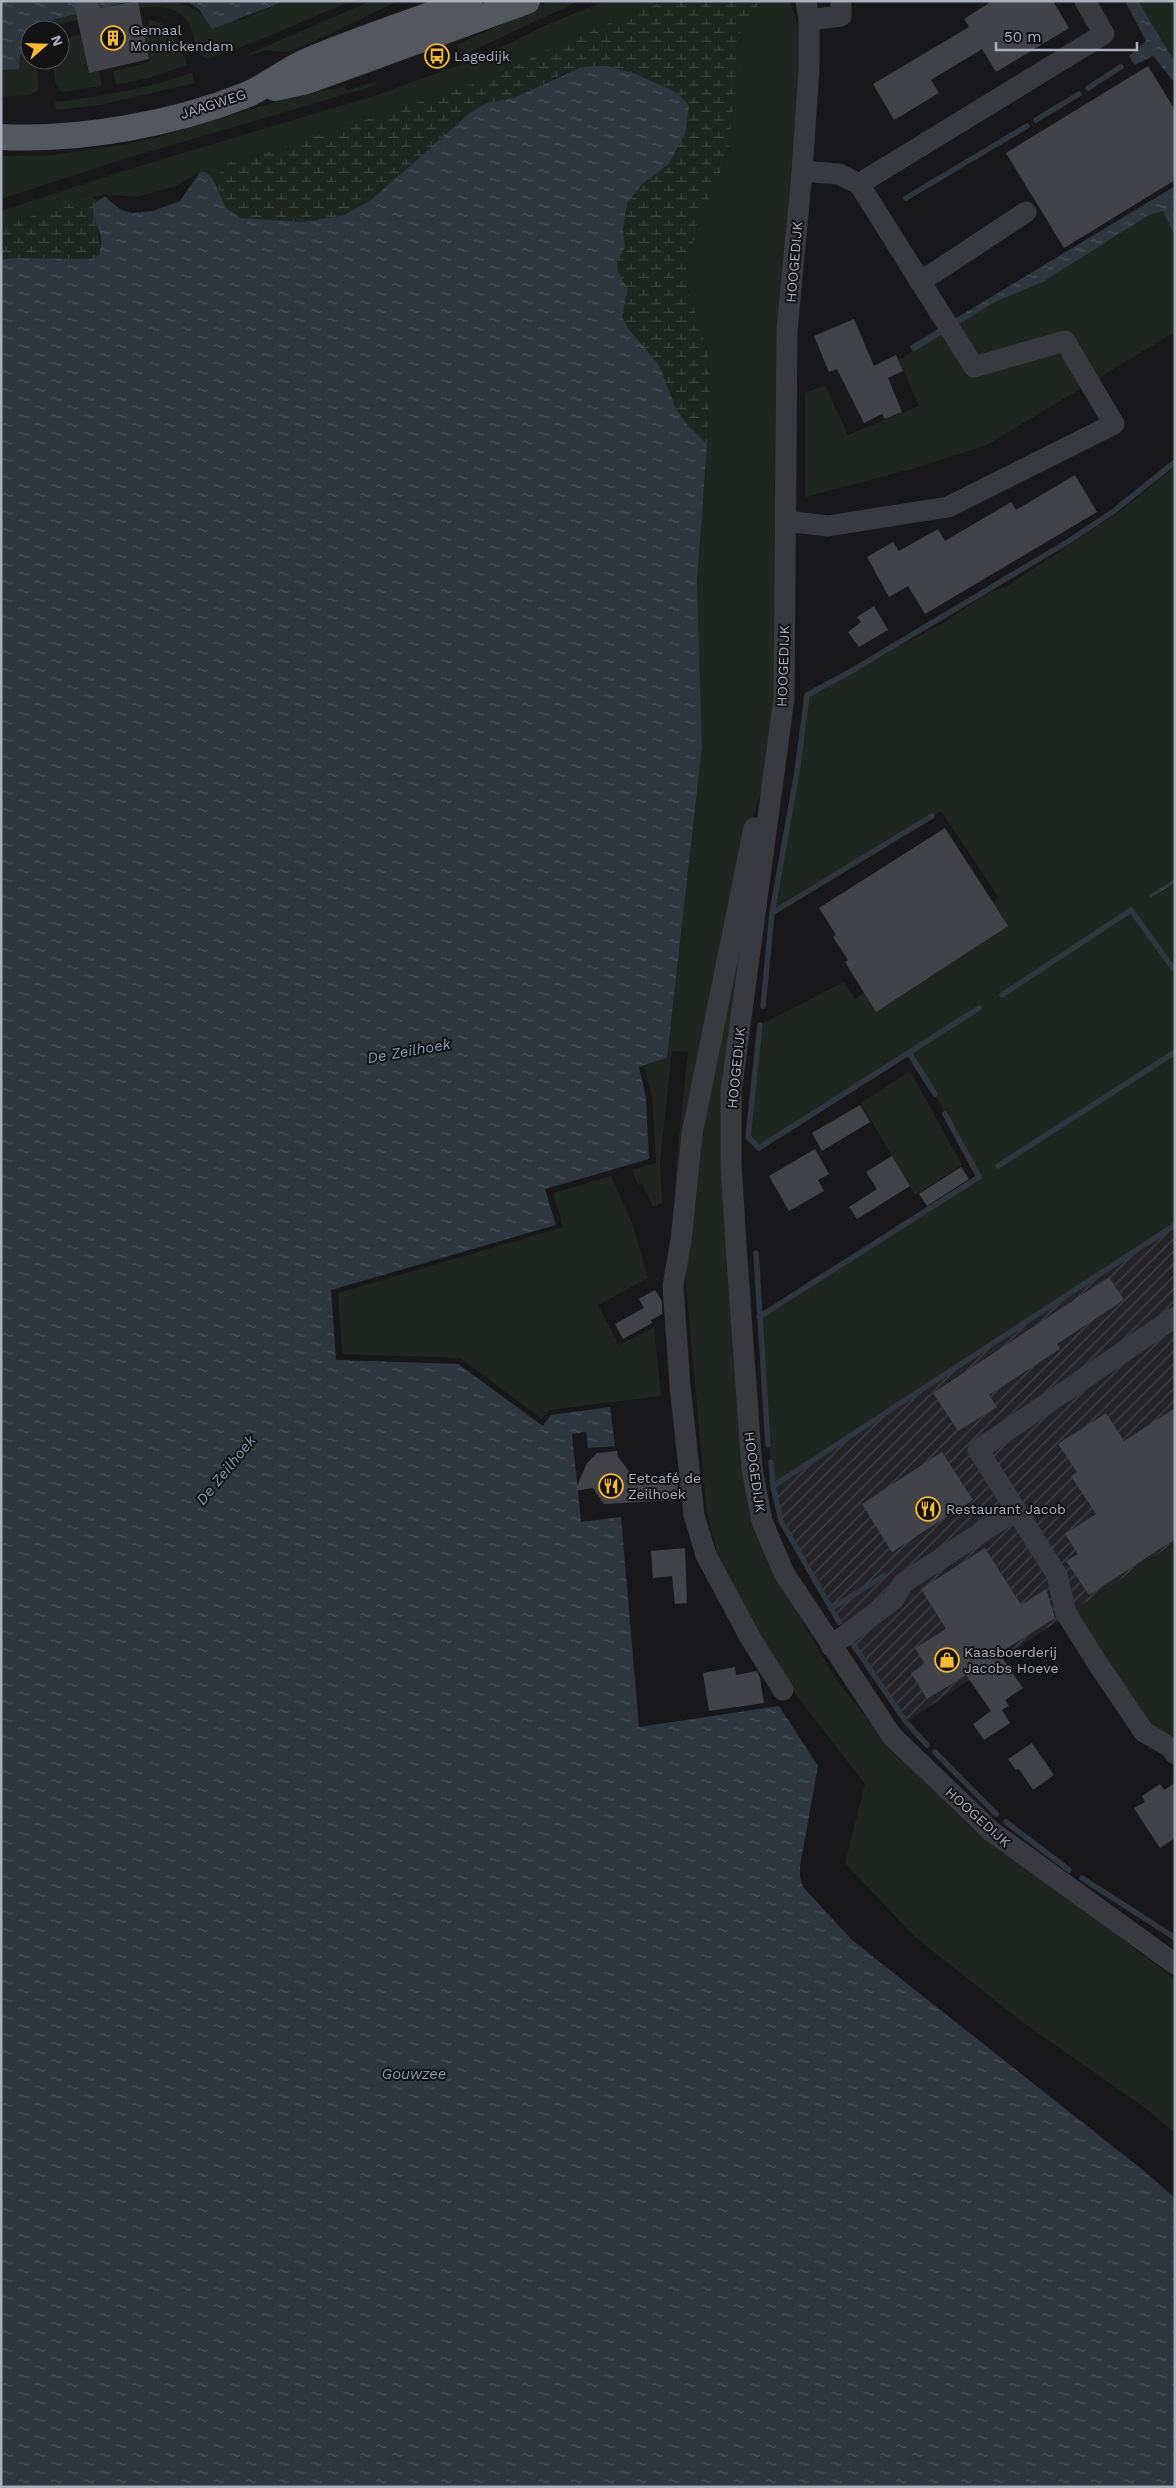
<svg xmlns="http://www.w3.org/2000/svg" width="1176" height="2488" font-family="'Work Sans',sans-serif">
<style>
.industrial{fill:url(#industrial-furrows)}
.grass{fill:#1e261f}
.wetland{fill:url(#wetland-marsh)}
.water{fill:url(#water-ripples)}
.lines{fill:none;stroke-linecap:round;stroke-linejoin:round}
.stream{stroke:#2e373f;stroke-width:5.5}
.building{fill:#424348}
.minor{stroke:#393a40;stroke-width:21}
.major{stroke:#55575f;stroke-width:26}
.labels{text-anchor:middle;dominant-baseline:central;stroke-width:4;stroke-linejoin:round;paint-order:stroke}
.poi-label{font-size:14px;fill:#aaafbb;stroke:#131316;text-anchor:start}
.street-label{font-size:14px;fill:#aaafbb;stroke:#131316}
.water-label{font-size:15px;font-style:italic;fill:#819cb6;stroke:#131316}
</style>
<defs>
<pattern id="industrial-furrows" width="10" height="10" patternUnits="userSpaceOnUse" patternTransform="scale(1.25)"><rect width="10" height="10" fill="#242428"/><path d="M-1 1l2-2M0 10L10 0M9 11l2-2" fill="none" stroke="#414145"/></pattern>
<pattern id="wetland-marsh" width="20" height="14" patternUnits="userSpaceOnUse" patternTransform="scale(1.25)"><rect width="20" height="14" fill="#1e261f"/><path d="M1 5h8M5 5V1M11 12h8M15 12V8" fill="none" stroke="#3c433e"/></pattern>
<pattern id="water-ripples" width="26" height="14" patternUnits="userSpaceOnUse" patternTransform="scale(1.25)"><rect width="26" height="14" fill="#2e373f"/><path d="M2 4q2-2 4 0t4 0M15 11q2-2 4 0t4 0" fill="none" stroke="#4a5159"/></pattern>
</defs>
<rect width="100%" height="100%" fill="#18181b"/>
<polygon class="industrial" points="1175,1225 1175,1543 906,1722 852,1643 781,1521 773,1486"/>
<g class="grass">
<path d="M138,1C168,1 186,0 207,19L241,20L285,1H351L262,39L207,59C183,49 209,0 139,8Z"/>
<polygon points="371,1 398,1 313,42 286,52 266,50 249,56 248,54"/>
<polygon points="551,1 579,1 461,56 457,45"/>
<polygon points="605,1 665,1 564,41 507,70 461,88 268,152 229,162 221,170 217,185 212,177 200,172 176,186 137,197 104,194 1,226 1,211 123,171 377,95 484,56 546,25"/>
<polygon points="757,1 790,1 798,25 800,65 781,289 775,694 766,776 750,827 675,1203 676,1166 688,1052 672,1051 660,1163 662,1203 653,1207 642,1184 638,1185 632,1170 656,1163 652,1097 644,1066 667,1058 702,747 697,581 710,382 707,349 686,284 688,262 698,224 718,180 729,146 741,24 757,8"/>
<polygon points="1138,1 1175,1 1175,62"/>
<path d="M77,14L78,20C62,23 51,30 35,30L48,21Z"/>
<path d="M148,20C176,23 181,42 187,65L148,78L116,85L113,71L148,63L150,60L143,27L149,25Z"/>
<polygon points="30,35 30,60 37,60 38,90 30,95 1,97 1,70 19,69 20,56"/>
<polygon points="81,35 88,72 99,71 102,86 61,92 55,82 53,60 60,60 61,44 73,36"/>
<path d="M192,73L195,83L100,105L56,110L55,102C102,97 147,88 192,73Z"/>
<polygon points="375,81 377,85 124,159 1,199 1,156 52,155 122,145 152,139 276,102 345,86 347,91"/>
<polygon points="1163,211 1175,235 1175,332 987,445 912,469 805,497 805,393 825,385 848,435 919,406 899,360 995,302 1043,282 1149,215"/>
<polygon points="1175,466 1175,1225 773,1486 759,1317 979,1177 935,1094 909,1053 759,1148 748,1137 760,1025 844,982 855,999 999,898 941,811 772,913 807,695 943,623 985,595 1007,586 1126,507"/>
<polygon points="740,943 743,970 734,1321 783,1588 835,1678 892,1750 968,1824 1175,1979 1175,2133 1145,2108 1021,2021 915,1937 845,1863 865,1784 796,1695 770,1655 717,1552 707,1515 686,1285 686,1239 696,1135"/>
<polygon points="910,1071 962,1165 915,1195 861,1103"/>
<polygon points="611,1176 632,1223 648,1278 598,1305 619,1345 654,1327 661,1396 549,1410 542,1419 460,1358 342,1354 338,1293 563,1227 553,1193"/>
<polygon points="1175,1543 1175,1734 1150,1750 1064,1617"/>
</g>
<g class="wetland">
<polygon points="665,1 757,1 757,8 741,24 729,146 718,180 698,224 688,262 686,284 707,349 710,382 707,444 690,428 676,409 659,365 628,328 622,317 628,289 618,272 617,261 625,247 623,229 627,203 642,183 668,165 678,93 636,74 563,74 513,98 487,103 471,112 371,200 344,215 304,222 240,218 226,209 217,185 221,170 229,162 268,152 461,88 507,70 564,41"/>
<path d="M92,197L98,200C88,215 104,236 99,255L92,259L12,258L1,260V226Z"/>
</g>
<g class="water">
<polygon points="1,1 83,1 77,14 48,21 35,30 30,30 30,35 20,56 19,69 1,70"/>
<polygon points="98,1 132,1 100,8"/>
<polygon points="186,1 285,1 212,29 199,9"/>
<polygon points="1125,1 1138,1 1175,62 1175,83 1153,56 1135,65 1129,56 1146,41"/>
<path d="M606,66L636,74L678,93L689,106L685,134L668,165L643,183L627,203L623,229L625,247L617,261L618,272L628,289L622,317L628,328L659,365L676,409L690,428L707,444L697,581L702,747L667,1058L639,1067L646,1098L649,1159L545,1189L556,1225L331,1290L336,1360L458,1364L543,1426L551,1415L610,1407L615,1446L588,1448L586,1432L572,1434L581,1522L621,1517L639,1727L779,1706L818,1766L800,1866V1877L803,1887L852,1940L1144,2171L1175,2198V2487H1V260L12,258L92,259L99,255C100,249 102,244 101,238C98,223 83,205 105,197L121,210L133,213L153,211L180,201L200,172H205L212,177L226,208L240,218L304,222L344,215L371,200L471,112L487,103L513,98L582,67Z"/>
<polygon points="1175,186 1175,236 1163,211 1149,215 1043,282 995,302 913,352 910,346"/>
<polygon points="1175,879 1175,883 1150,898 1149,895"/>
</g>
<g class="lines">
<g class="stream">
<polyline points="1088,88 1121,67"/>
<polyline points="1036,120 1079,94"/>
<polyline points="906,198 1027,126"/>
<polyline points="772,913 932,816"/>
<polyline points="1002,995 1131,910 1175,971"/>
<polyline points="763,1006 772,913 797,772 807,695 848,673 1069,541 1114,511 1175,462"/>
<polyline points="760,1025 748,1137 759,1148 979,1008"/>
<polyline points="909,1053 935,1094"/>
<polyline points="998,1166 1175,1052"/>
<polyline points="756,1253 768,1445"/>
<polyline points="759,1317 979,1177 945,1114"/>
<polyline points="771,1462 773,1486 781,1521 839,1622"/>
<polyline points="773,1486 1175,1225"/>
<polyline points="832,1608 884,1576"/>
<polyline points="852,1643 906,1722 927,1745"/>
<polyline points="935,1752 996,1814"/>
<polyline points="1006,1822 1069,1870"/>
<polyline points="1082,1878 1175,1938"/>
</g>
</g>
<g class="building">
<polygon points="83,1 98,1 100,8 138,1 149,59 89,73 74,3"/>
<polygon points="992,1 1053,1 1069,28 996,72 982,49 931,80 939,93 894,120 873,84 969,27 964,19"/>
<polygon points="1148,66 1175,110 1175,180 1064,248 1006,153"/>
<polygon points="854,319 874,366 896,355 903,371 888,378 902,412 885,419 882,414 864,423 837,369 829,372 814,336"/>
<polygon points="1075,475 1097,512 925,614 908,586 889,597 867,557 893,542 899,551 938,529 945,541 1011,502 1016,510"/>
<polygon points="874,606 888,630 859,647 848,632 861,622 857,617"/>
<polygon points="945,828 1008,926 876,1012 845,962 848,960 833,937 836,935 819,908"/>
<polygon points="860,1105 870,1122 822,1151 812,1133"/>
<polygon points="815,1149 829,1174 818,1180 824,1191 789,1211 769,1176"/>
<polygon points="892,1156 910,1186 857,1219 849,1207 877,1189 866,1172"/>
<polygon points="961,1167 969,1179 927,1206 919,1194"/>
<polygon points="1109,1277 1124,1300 1057,1344 1060,1349 989,1395 997,1407 958,1431 933,1393"/>
<polygon points="655,1290 662,1301 662,1314 651,1320 652,1323 623,1339 615,1324 644,1308 639,1299"/>
<polygon points="1175,1408 1175,1539 1089,1595 1066,1561 1078,1554 1065,1534 1096,1514 1071,1476 1077,1472 1058,1444 1106,1413 1124,1441"/>
<polygon points="617,1451 618,1457 638,1483 677,1479 679,1500 604,1504 593,1488 575,1491 587,1463 597,1453"/>
<polygon points="942,1452 973,1500 892,1552 862,1504"/>
<polygon points="685,1548 687,1603 675,1604 672,1576 653,1578 651,1551"/>
<polygon points="985,1548 1021,1605 1046,1589 1055,1618 999,1653 1023,1688 1005,1700 1009,1706 1002,1710 1010,1723 984,1740 973,1724 991,1711 966,1675 927,1699 911,1673 925,1664 915,1648 946,1629 921,1589"/>
<polygon points="735,1667 736,1675 757,1671 760,1678 764,1703 709,1711 703,1673"/>
<polygon points="1032,1743 1054,1775 1033,1790 1019,1769 1016,1770 1008,1759"/>
<polygon points="1175,1783 1175,1838 1160,1848 1134,1808 1145,1802 1142,1796 1160,1784 1164,1790"/>
</g>
<g class="lines">
<g class="minor">
<polyline points="806,1 809,20 809,69 802,171 787,331 784,698 731,1092 731,1163 736,1245 752,1469 762,1521 784,1573 892,1736 991,1831 1175,1964"/>
<polyline points="809,20 841,16 841,1"/>
<polyline points="802,171 839,174 859,184 1104,34 1085,1"/>
<polyline points="920,282 1026,212"/>
<polyline points="786,521 828,526 948,507 1114,424 1065,341 974,367 859,184"/>
<polyline points="754,828 692,1134 681,1240 673,1286 680,1386 694,1515 706,1555 751,1639 783,1690"/>
<polyline points="1016,1510 1057,1575 1066,1613 1098,1664 1144,1732 1170,1747 1175,1754"/>
<polyline points="831,1646 894,1599 903,1583 1016,1510 978,1450 1175,1317"/>
</g>
<g class="major">
<polyline points="275,88 307,81 527,1"/>
<path d="M1,137C80,141 173,124 246,95C267,86 285,71 305,62C358,39 415,21 469,1"/>
</g>
</g>
<defs>
<g id="building-ring" transform="scale(1.25)"><circle r="9.5" fill="#131316" stroke="#f7ba34" stroke-width="1.5"/><path d="M-4-6H4V6H1V3H-1V6H-4ZM-2.5-4.3h1.7v1.8h-1.7ZM.8-4.3h1.7v1.8H.8ZM-2.5-1h1.7V.8h-1.7ZM.8-1h1.7V.8H.8Z" fill="#f7ba34"/></g>
<g id="bus-ring" transform="scale(1.25)"><circle r="9.5" fill="#131316" stroke="#f7ba34" stroke-width="1.5"/><path d="M-5-6H5V4H4V6H2V4H-2V6H-4V4H-5ZM-3.5-4V0h7V-4ZM-3.5 1.2v1.5H-2V1.2ZM2 1.2v1.5H3.5V1.2Z" fill="#f7ba34"/></g>
<g id="restaurant-ring" transform="scale(1.25)"><circle r="9.5" fill="#131316" stroke="#f7ba34" stroke-width="1.5"/><path d="M-5-6h1v4h1v-4h1v4h1v-4h1v5L-1.5 .5V6h-2V.5L-5-1ZM5-6V6H3V1.5H1.5Q1.5-4 5-6Z" fill="#f7ba34"/></g>
<g id="shop-ring" transform="scale(1.25)"><circle r="9.5" fill="#131316" stroke="#f7ba34" stroke-width="1.5"/><path d="M-5-2.5h2.3a2.7 3.5 0 0 1 5.4 0H5L5.5 6h-11ZM-1.5-2.5h3a1.5 2.3 0 0 0-3 0Z" fill="#f7ba34"/></g>
</defs>
<g fill-rule="evenodd">
<use href="#building-ring" x="113" y="38"/>
<use href="#bus-ring" x="437" y="56"/>
<use href="#restaurant-ring" x="611" y="1486"/>
<use href="#restaurant-ring" x="928" y="1509"/>
<use href="#shop-ring" x="947" y="1660"/>
</g>
<g class="labels">
<g class="poi-label">
<text x="130" y="30">Gemaal<tspan x="130" dy="16">Monnickendam</tspan></text>
<text x="454" y="56">Lagedijk</text>
<text x="628" y="1478">Eetcafé de<tspan x="628" dy="16">Zeilhoek</tspan></text>
<text x="946" y="1509">Restaurant Jacob</text>
<text x="964" y="1652">Kaasboerderij<tspan x="964" dy="16">Jacobs Hoeve</tspan></text>
</g>
<g class="street-label">
<text transform="translate(213 104) rotate(-18)">JAAGWEG</text>
<text transform="translate(794 262) rotate(-85)">HOOGEDIJK</text>
<text transform="translate(783 666) rotate(-88)">HOOGEDIJK</text>
<text transform="translate(736 1068) rotate(-84)">HOOGEDIJK</text>
<text transform="translate(755 1472) rotate(82)">HOOGEDIJK</text>
<text transform="translate(978 1817) rotate(42)">HOOGEDIJK</text>
</g>
<g class="water-label">
<text transform="translate(409 1051) rotate(-10)">De Zeilhoek</text>
<text transform="translate(226 1470) rotate(-51)">De Zeilhoek</text>
<text x="414" y="2074">Gouwzee</text>
</g>
</g>
<rect width="1176" height="2488" fill="none" stroke="#aaafbb" stroke-width="5"/>
<g transform="translate(45 45) rotate(70)"><circle r="24" fill="#131316" stroke="#4f5158"/>
<path d="M0-4L9 19L0 12L-9 19Z" fill="#f7ba34"/>
<text y="-8" font-size="14" font-weight="bold" text-anchor="middle" fill="#aaafbb">N</text>
</g>
<path d="M996 42v8h141v-8" fill="none" stroke="#aaafbb" stroke-width="2.5"/>
<text x="1004" y="42" font-size="15" fill="#aaafbb" stroke="#131316" stroke-width="4" paint-order="stroke">50 m</text>
</svg>
